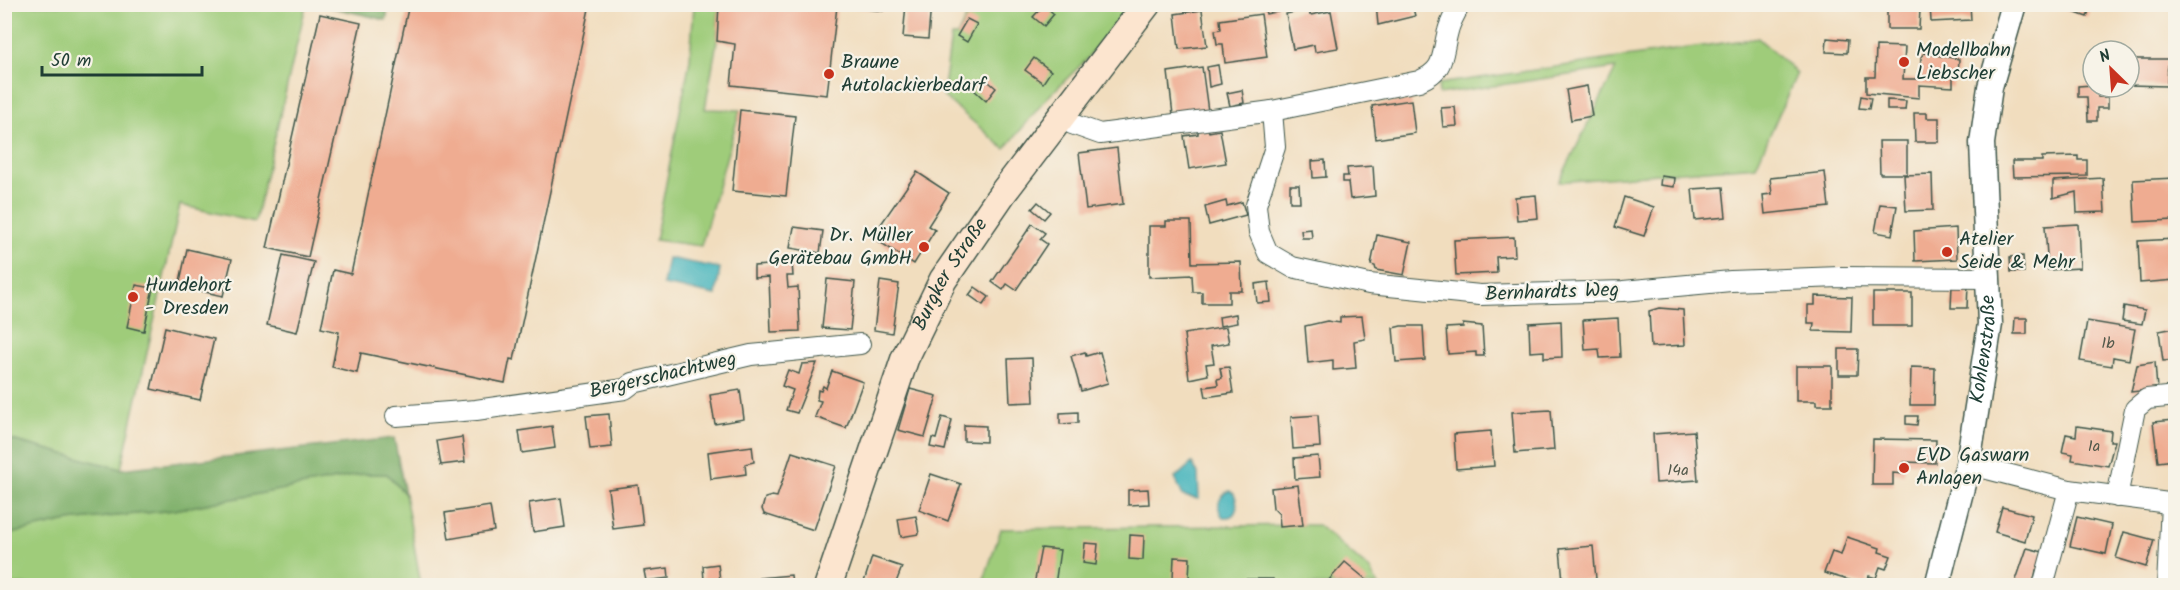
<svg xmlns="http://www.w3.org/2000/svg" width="2180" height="590" font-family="Kalam,sans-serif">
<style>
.green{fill:#9fcc7a;stroke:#5f8457;stroke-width:1.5}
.forest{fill:#7fb06a;stroke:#4f764f;stroke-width:1.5}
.water{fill:#43b3bb;stroke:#317878;stroke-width:1.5}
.building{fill:#efac91}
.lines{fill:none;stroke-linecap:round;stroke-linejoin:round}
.minor-casing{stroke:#3e5549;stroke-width:22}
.tertiary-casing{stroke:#3e5549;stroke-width:27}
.secondary-casing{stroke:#3e5549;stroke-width:30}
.minor{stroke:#fff;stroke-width:20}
.tertiary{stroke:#fff;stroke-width:24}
.secondary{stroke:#fce5cf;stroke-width:27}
.poi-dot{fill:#c8321e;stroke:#f7f3e8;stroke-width:2}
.labels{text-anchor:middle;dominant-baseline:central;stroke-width:4.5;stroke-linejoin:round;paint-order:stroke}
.number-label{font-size:16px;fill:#53594b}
.poi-label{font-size:20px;fill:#1f3d34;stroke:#f7f3e8;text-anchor:start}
.street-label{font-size:20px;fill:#1f3d34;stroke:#f7f3e8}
</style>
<rect width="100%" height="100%" fill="#f7f3e8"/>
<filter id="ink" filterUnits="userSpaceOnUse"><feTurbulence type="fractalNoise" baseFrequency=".0167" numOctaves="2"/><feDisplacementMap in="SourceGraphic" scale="12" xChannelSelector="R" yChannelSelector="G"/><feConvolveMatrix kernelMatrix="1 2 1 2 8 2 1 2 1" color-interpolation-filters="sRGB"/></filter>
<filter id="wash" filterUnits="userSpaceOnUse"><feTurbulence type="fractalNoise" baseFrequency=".008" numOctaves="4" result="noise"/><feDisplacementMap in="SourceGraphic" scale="24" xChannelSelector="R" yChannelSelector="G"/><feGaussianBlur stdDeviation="1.35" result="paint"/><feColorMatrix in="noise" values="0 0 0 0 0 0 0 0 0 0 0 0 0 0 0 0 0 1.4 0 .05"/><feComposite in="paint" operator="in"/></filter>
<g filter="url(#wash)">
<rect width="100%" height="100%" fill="#f1ddbe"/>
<g class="green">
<polygon points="4,5 306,5 255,222 180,205 121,469 5,438"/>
<polygon points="694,5 719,5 717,41 705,109 740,110 701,246 655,240 690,60"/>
<polygon points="972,5 1129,5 1086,60 1046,99 1005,149 943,96 951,36 957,36"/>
<polygon points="1758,38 1797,73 1756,166 1559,182 1616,68 1439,94 1438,84"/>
<polygon points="363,474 387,474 405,494 421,585 5,585 4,535 68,521 174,510"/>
<polygon points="1303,525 1318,525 1370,570 1378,585 982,586 1001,529"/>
</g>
<g class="forest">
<polygon points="321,5 389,5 386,20"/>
<polygon points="4,438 121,469 394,438 405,494 387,474 363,474 174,510 68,521 5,535"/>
</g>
<g class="water">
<polygon points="668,258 720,268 716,295 663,285"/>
<polygon points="1192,463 1198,473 1199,499 1183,496 1175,478"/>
<path d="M1230,491L1234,494C1239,504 1238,519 1223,517C1216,508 1218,499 1226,492Z"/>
</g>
<g id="blocks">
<g class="building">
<polygon points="409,4 590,4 514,360 510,359 505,383 361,353 357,373 332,367 339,332 321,328 333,270 351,274"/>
<polygon points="719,4 884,4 883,11 837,6 827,95 731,85 735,44 717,41"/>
<polygon points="906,4 931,4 928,39 903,37"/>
<polygon points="1264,4 1277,4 1278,12 1266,14"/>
<polygon points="1376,4 1412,4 1415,16 1378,25"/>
<polygon points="1930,4 1970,4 1971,20 1931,22"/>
<polygon points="2060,4 2091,4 2087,17 2059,7"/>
<polygon points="1044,5 1054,14 1044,26 1033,17"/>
<polygon points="1309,9 1310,15 1331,11 1338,48 1315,52 1314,45 1293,49 1286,14"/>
<polygon points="1887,9 1920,9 1919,29 1887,29"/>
<polygon points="1202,10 1207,46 1179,49 1175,14"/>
<polygon points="320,14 361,23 308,257 267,248"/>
<polygon points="1261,14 1267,57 1225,63 1223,44 1217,44 1215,30 1221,29 1220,20"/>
<polygon points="967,19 977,24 967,42 957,36"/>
<polygon points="1827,38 1848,40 1847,53 1826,52"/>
<polygon points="1876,46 1905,47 1903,79 1920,79 1921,57 1924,53 1959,59 1958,74 1953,74 1953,87 1919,85 1919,98 1866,93 1866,77 1875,77"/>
<polygon points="1034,58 1051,71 1043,83 1025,70"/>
<polygon points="2129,59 2168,59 2167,86 2129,85"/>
<polygon points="1218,65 1221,84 1209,87 1207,67"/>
<polygon points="1202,67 1208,111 1173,115 1168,72"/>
<polygon points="983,77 996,88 986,101 973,89"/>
<polygon points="2093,85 2098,87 2098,97 2108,97 2108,108 2097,108 2097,121 2088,121 2087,97 2078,97 2078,86"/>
<polygon points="1587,86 1592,116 1571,120 1566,90"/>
<polygon points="1242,90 1244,103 1230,106 1227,93"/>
<polygon points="1861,96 1871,98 1869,109 1859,108"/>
<polygon points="1411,100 1415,133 1376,139 1372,106"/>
<polygon points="1887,100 1906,101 1905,110 1887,110"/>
<polygon points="1455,107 1457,126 1443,127 1441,108"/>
<polygon points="740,110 795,116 786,196 732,191"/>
<polygon points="1914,113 1927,113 1927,118 1939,118 1939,142 1915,142"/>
<polygon points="1208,129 1209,132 1220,130 1226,163 1189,169 1184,136 1198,134 1198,130"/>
<polygon points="1879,141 1907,141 1907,174 1880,174"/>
<polygon points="1117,148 1123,204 1086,209 1079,153"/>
<polygon points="2078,156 2078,160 2087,160 2087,176 2013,177 2012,161 2042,161 2042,157"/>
<polygon points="1325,160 1326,177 1313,178 1312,161"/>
<polygon points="1373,166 1375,196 1350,199 1348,182 1343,182 1343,176 1348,176 1347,168"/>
<polygon points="917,172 949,193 928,226 935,230 914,264 872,237"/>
<polygon points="1825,172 1829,207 1765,214 1763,195 1772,194 1770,178"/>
<polygon points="1932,174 1933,210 1906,211 1904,175"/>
<polygon points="1661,176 1675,178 1674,187 1660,185"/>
<polygon points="2103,178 2105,212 2077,213 2076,192 2053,198 2053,181"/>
<polygon points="2175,178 2175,220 2135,222 2133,180"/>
<polygon points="1290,185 1299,185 1300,202 1290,202"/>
<polygon points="1723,187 1726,217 1695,220 1692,189"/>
<polygon points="1536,195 1538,218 1517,220 1515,197"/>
<polygon points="1624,197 1654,207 1644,236 1615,227"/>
<polygon points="1226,201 1227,206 1242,202 1246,215 1209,225 1205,207"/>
<polygon points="1038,202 1050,212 1044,219 1032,209"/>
<polygon points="1880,204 1897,206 1892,235 1875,232"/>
<polygon points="1166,221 1191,221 1192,263 1241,262 1242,291 1229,291 1229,303 1202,303 1202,292 1193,292 1192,275 1149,277 1149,226 1166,226"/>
<polygon points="1032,224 1045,233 1040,239 1047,244 1016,290 1007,284 1003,290 992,282"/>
<polygon points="2078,224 2080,268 2048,270 2045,226"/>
<polygon points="794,227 823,231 820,253 790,248"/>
<polygon points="1956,228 1957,259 1915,261 1914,231"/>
<polygon points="1311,229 1312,238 1302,238 1301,230"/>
<polygon points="1377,235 1411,242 1404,275 1376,270 1375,266 1371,265"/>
<polygon points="1514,237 1515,256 1496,257 1497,273 1456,275 1454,240"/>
<polygon points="2175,239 2175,280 2140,283 2138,241"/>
<polygon points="187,249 232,259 223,296 179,286"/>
<polygon points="283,255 314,262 297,332 267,325"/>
<polygon points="2023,256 2024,272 2011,272 2010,257"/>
<polygon points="792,263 793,276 787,276 788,288 798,287 800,331 771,332 769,277 754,278 754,266"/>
<polygon points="827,279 855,282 850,330 822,328"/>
<polygon points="880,281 899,284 892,333 874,330"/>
<polygon points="1269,282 1271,302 1257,303 1255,284"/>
<polygon points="1952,284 1968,284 1967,308 1951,308"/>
<polygon points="136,285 153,288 144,331 127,327"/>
<polygon points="975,287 989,297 983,305 969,295"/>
<rect x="1873" y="293" width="39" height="33"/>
<polygon points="1815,296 1852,297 1851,332 1813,331 1814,323 1808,323 1808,305 1815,305"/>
<polygon points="2124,306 2145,310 2142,324 2122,321"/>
<polygon points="1659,308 1683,310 1685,345 1651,347 1649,311"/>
<polygon points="1236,314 1237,323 1220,326 1219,317"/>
<polygon points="1362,316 1365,339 1354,341 1356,368 1333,370 1333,360 1308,363 1305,326 1327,321 1340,323 1340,317"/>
<polygon points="1618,318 1620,357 1600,358 1599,349 1585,350 1583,320"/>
<polygon points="2015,318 2027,318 2027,334 2014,334"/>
<polygon points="1561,321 1562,357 1544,358 1544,351 1530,352 1529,323"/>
<polygon points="2087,321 2135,329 2129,360 2113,357 2112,366 2080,361"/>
<polygon points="1463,324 1482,326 1484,356 1476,356 1476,352 1448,354 1446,328 1463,327"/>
<polygon points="1401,326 1423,326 1425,360 1396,362 1393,328"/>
<polygon points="165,327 214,339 200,400 151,389"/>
<polygon points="1226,327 1229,343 1211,346 1214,363 1206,364 1208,375 1189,379 1184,334"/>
<polygon points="2175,328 2175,360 2163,361 2159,331"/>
<polygon points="1839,349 1858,349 1857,375 1839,375"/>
<polygon points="1085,352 1086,356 1100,352 1108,383 1081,391 1071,356"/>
<polygon points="1032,358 1034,402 1010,403 1008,359"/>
<polygon points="2155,362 2157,389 2131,392 2137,365"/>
<polygon points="817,363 797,413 786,410 793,390 782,386 788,370 799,374 802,364"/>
<polygon points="1796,366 1832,366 1832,405 1816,405 1816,401 1796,401"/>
<polygon points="1229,367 1233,393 1206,397 1204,387 1218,385 1217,379 1222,378 1220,368"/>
<polygon points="1911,367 1935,368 1934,405 1910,405"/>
<polygon points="832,371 863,382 846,428 815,417 821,401 817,400 818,390 821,391 823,386 826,388"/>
<polygon points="910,389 937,396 925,437 898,430"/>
<polygon points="740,390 744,419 715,424 710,395"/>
<polygon points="1551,410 1554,450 1515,453 1512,412"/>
<polygon points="1078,412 1078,423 1060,424 1060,413"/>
<polygon points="609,414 612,447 590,449 586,416"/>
<polygon points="1318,415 1320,447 1293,449 1291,417"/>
<polygon points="1906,416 1918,416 1917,425 1906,424"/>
<polygon points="942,417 952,420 945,450 930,447 932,438 936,439"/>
<polygon points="2175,420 2175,460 2158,462 2153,422"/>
<polygon points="964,425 986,426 986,442 964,441"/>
<polygon points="552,426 555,448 522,453 519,431"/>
<polygon points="2077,426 2111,431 2110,441 2115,441 2108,466 2072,460 2073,454 2062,452 2066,434 2076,436"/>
<polygon points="1491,431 1494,466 1456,469 1454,434"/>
<polygon points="1694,431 1698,480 1656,483 1653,434"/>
<polygon points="462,437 465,462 441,465 437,441"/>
<polygon points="1873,439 1936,440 1935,463 1904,462 1904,474 1893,473 1893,485 1872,485"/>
<polygon points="752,446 754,462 745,464 746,474 711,479 708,452"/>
<polygon points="792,452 836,466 814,530 764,514 762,509 765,498 772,496 777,497"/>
<polygon points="1318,456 1320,477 1295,479 1294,458"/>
<polygon points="931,474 961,484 948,521 919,510"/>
<polygon points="638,485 643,525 613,529 608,489"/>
<polygon points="1298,485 1303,525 1280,527 1279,514 1273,508 1271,488"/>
<polygon points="1148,489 1149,504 1128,505 1128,490"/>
<polygon points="561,498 565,527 533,532 529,503"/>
<polygon points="490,506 494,531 449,539 445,513"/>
<polygon points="2002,507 2032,515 2025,541 1995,532"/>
<polygon points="916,516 919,534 901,537 898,519"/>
<polygon points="2077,517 2112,525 2106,554 2070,546"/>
<polygon points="2124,532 2154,540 2146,567 2116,558"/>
<polygon points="1130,535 1144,536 1143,560 1129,559"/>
<polygon points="1847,537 1880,548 1879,552 1891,556 1886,569 1880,567 1876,578 1869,576 1866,585 1824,573 1832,552 1841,555"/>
<polygon points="1085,543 1098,544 1096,565 1083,563"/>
<polygon points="1593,546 1596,579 1563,581 1560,549"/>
<polygon points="1041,548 1060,550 1055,585 1034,585"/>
<polygon points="2027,548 2047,553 2042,572 2036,570 2033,585 2015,583"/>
<polygon points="872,557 902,567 895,585 863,585"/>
<polygon points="1174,557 1190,558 1189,579 1173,578"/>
<polygon points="1345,562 1368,581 1364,585 1335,585 1329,580"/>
<polygon points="718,564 720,580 704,581 703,566"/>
<polygon points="668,568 669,578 646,581 644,571"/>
<polygon points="791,575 792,585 760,585 759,578"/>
<rect x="1243" y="579" width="30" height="6"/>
</g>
</g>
</g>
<g filter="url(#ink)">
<use href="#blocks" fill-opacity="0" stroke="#3e5549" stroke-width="1.5"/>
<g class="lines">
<g class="minor-casing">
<g id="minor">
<polyline points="1272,111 1275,147 1256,205 1259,232 1268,253 1292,267 1369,284 1480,295 1623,291 1731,281 1840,277 1990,278"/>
<path d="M1061,117L1072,124L1100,134L1272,111L1419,81C1446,70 1441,56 1448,31C1450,22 1456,13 1460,4"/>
<polyline points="396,416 476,410 625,389 633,383 751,355 860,344"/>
<polyline points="1968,464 2069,490 2176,504"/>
<polyline points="2117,497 2135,409 2147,399 2176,396"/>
<polyline points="2043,586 2069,490"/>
<polyline points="2167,586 2171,504"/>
</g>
</g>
<g class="tertiary-casing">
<g id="tertiary">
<path id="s1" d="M1937,586L1968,464L1990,324L1982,143L1990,87L2014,4"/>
</g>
</g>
<g class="secondary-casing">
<g id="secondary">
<path id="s2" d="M828,586L905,358L943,280L1002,194L1147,4"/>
</g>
</g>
<use href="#minor" class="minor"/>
<use href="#tertiary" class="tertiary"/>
<use href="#secondary" class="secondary"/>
</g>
</g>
<g class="poi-dot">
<circle cx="1904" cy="62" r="6"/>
<circle cx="829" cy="74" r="6"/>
<circle cx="924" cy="247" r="6"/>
<circle cx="1947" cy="252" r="6"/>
<circle cx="133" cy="297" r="6"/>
<circle cx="1904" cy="468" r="6"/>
</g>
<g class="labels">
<g class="number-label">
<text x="2108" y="343">1b</text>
<text x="2094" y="446">1a</text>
<text x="1678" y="470">14a</text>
</g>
<g class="poi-label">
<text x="1916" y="51">Modellbahn<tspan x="1916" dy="23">Liebscher</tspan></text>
<text x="841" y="63">Braune<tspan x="841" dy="23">Autolackierbedarf</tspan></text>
<text x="912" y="236" text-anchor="end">Dr. Müller<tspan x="912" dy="23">Gerätebau GmbH</tspan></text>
<text x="1959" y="240">Atelier<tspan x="1959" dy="23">Seide &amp; Mehr</tspan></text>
<text x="145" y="286">Hundehort<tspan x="145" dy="23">- Dresden</tspan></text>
<text x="1916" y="456">EVD Gaswarn<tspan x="1916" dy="23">Anlagen</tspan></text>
</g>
<g class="street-label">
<text stroke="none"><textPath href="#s2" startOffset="336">Burgker Straße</textPath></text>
<text transform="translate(1552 293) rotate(-2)">Bernhardts Weg</text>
<text stroke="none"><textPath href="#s1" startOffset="242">Kohlenstraße</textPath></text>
<text transform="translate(663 376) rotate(-13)">Bergerschachtweg</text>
</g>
</g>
<rect width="2180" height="590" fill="none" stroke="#f7f3e8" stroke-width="24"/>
<g transform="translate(2111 69) rotate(335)"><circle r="28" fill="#f7f3e8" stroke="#a1aaa0" stroke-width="1.5"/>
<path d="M0-4.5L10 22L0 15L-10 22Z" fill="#c8321e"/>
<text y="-9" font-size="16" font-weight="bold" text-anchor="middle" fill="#1f3d34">N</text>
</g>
<path d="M42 66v9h160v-9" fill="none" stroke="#1f3d34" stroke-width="3"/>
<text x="51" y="66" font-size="18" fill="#1f3d34" stroke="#f7f3e8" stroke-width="4.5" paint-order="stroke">50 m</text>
</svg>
